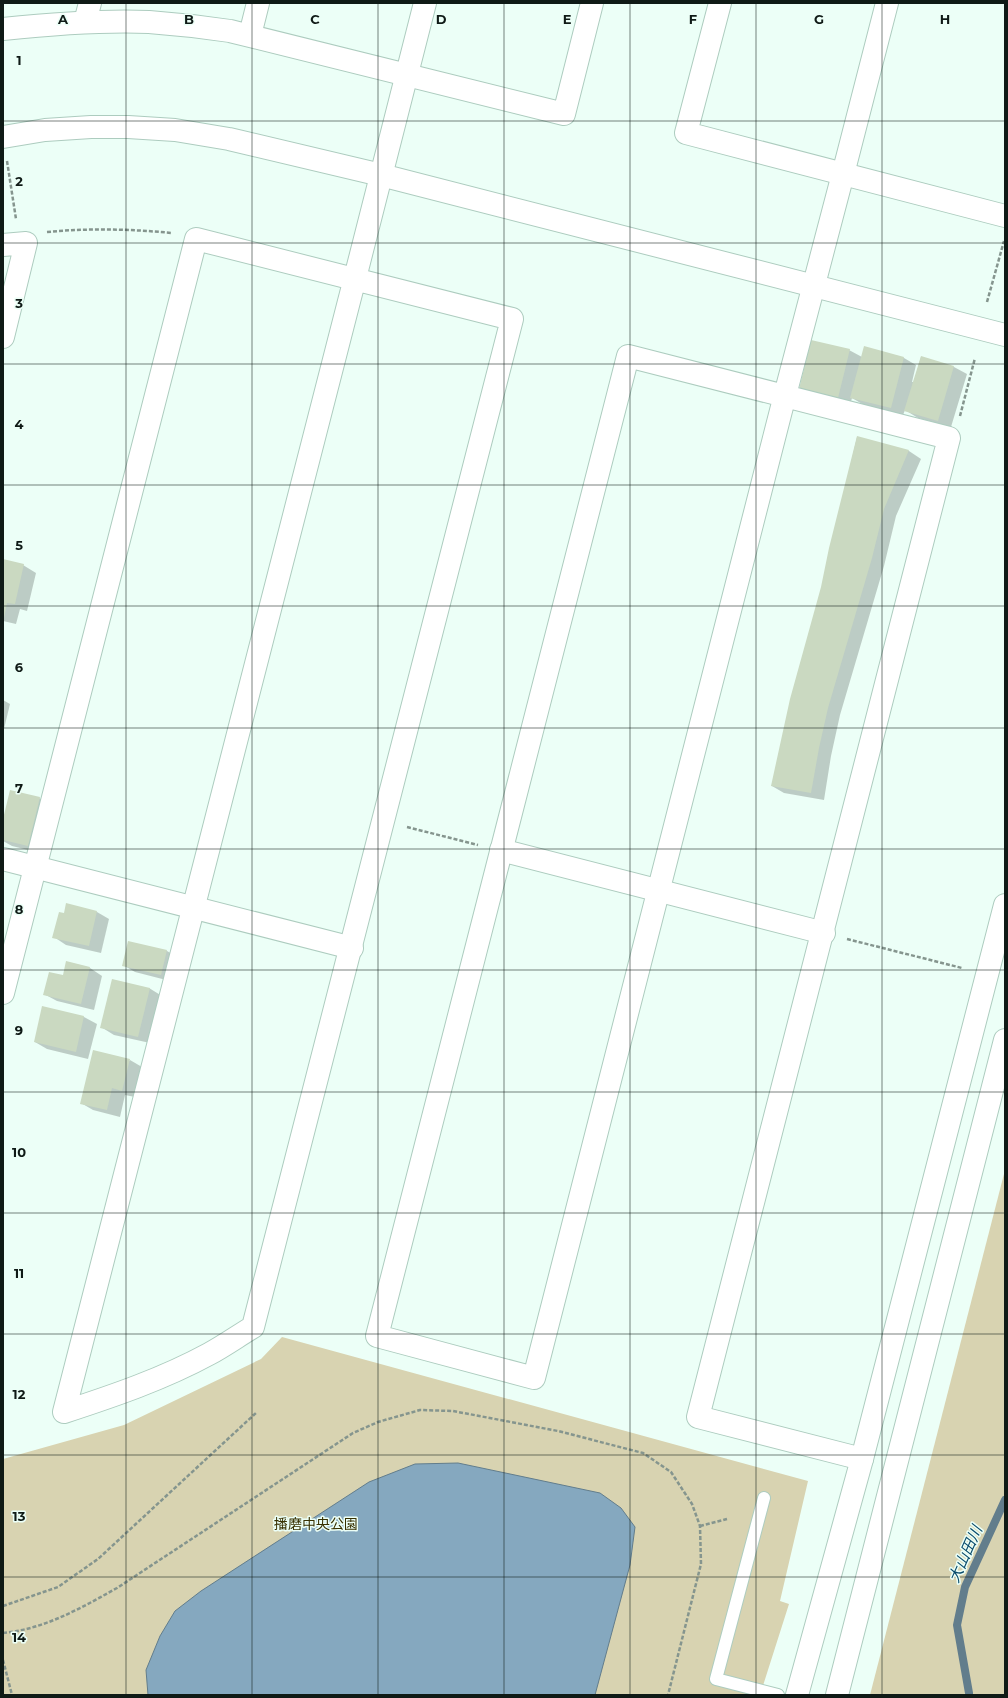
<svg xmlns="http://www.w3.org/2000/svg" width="1008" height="1698" font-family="Montserrat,'Noto Sans JP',sans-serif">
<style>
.green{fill:#d8d3b1}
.water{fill:#85a8bf;stroke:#627d8c}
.shadow{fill:#0003}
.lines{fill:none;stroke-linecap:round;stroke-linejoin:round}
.stream{stroke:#627d8c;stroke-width:8}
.building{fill:#cad9c1}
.service-casing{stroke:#adccbf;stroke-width:14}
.minor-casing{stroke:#adccbf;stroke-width:24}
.tertiary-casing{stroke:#adccbf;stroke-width:24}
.path{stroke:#85958e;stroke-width:2.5;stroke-dasharray:4 2;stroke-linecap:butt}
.service{stroke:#fff;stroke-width:12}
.minor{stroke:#fff;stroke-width:22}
.tertiary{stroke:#fff;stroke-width:22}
.grid{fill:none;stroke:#0f1a16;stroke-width:1;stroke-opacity:0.55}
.labels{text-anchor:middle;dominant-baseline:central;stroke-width:3;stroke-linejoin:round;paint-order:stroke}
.park-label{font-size:14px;fill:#373000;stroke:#ecfff7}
.water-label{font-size:15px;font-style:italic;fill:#094b6b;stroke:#ecfff7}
.grid-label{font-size:13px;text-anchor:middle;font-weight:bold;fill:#0f1a16;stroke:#ecfff7;stroke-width:3;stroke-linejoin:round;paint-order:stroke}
</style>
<rect width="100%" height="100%" fill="#ecfff7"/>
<g class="green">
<polygon points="1005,1170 1005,1695 870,1695"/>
<polygon points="282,1337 808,1481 780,1601 789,1604 760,1695 3,1695 3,1459 124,1425 261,1359"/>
</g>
<polygon class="water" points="458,1463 600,1493 621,1508 635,1527 630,1565 595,1695 148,1695 146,1670 160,1636 175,1611 201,1591 369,1482 415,1464"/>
<g class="shadow">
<polygon points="849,350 862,357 904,358 916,365 912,382 914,382 921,357 954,367 967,374 951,427 918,418 905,410 903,415 864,405 852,398 850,405 812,396"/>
<polygon points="857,437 909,451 921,459 896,516 884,566 840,715 831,756 824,800 784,793 772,786 822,588"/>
<polygon points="3,560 23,565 36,573 27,611 20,609 16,624 3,621"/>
<polygon points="3,700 10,704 3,733"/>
<polygon points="39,798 52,805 40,853 12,846 3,841 3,823"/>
<polygon points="97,912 109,919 101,953 66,945 54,937 64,914"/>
<polygon points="129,942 167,951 179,958 174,982 135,972 123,965"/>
<polygon points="90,968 102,976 94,1010 57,1001 44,994 63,976"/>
<polygon points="149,988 162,996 150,1043 114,1035 101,1027"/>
<polygon points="43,1007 84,1017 97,1024 88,1059 47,1049 35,1042"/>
<polygon points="130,1060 142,1067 135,1097 125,1095 120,1117 93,1110 81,1103"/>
</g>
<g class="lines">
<polyline class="stream" points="969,1693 957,1625 965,1587 1005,1500"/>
</g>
<g class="building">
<polygon points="811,340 850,349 838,398 799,389"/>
<polygon points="864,346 904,357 891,408 850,398"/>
<polygon points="921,356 954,366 938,421 904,411"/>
<polygon points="857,436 909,450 884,509 872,558 828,708 819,748 811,793 771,786 790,699 821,587 829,548"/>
<polygon points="3,559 24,564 15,604 7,603 4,618"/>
<polygon points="10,790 40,797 28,846 3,840 3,819"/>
<polygon points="66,903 97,911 89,946 52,938 59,912 64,913"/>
<polygon points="128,941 167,950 161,975 122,966"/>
<polygon points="66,961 90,967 81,1004 43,995 49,972 63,975"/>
<polygon points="112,979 150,988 138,1037 100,1028"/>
<polygon points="42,1006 84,1016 76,1052 34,1042"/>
<polygon points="93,1050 130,1059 122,1091 112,1088 107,1110 80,1104"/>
</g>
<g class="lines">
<g class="service-casing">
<polyline id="service" points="764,1498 716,1679 778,1695"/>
</g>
<g class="minor-casing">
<g id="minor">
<polyline points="720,3 686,133 1005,216"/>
<polyline points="85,22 90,3"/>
<path d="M3,29C51,24 100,20 149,22C176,24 203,27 230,31L564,114L592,3"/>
<polyline points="250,35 258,3"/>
<polyline points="3,245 26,243 3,337"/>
<polyline points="501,850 824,933"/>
<polyline points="3,859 352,948"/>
<path d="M3,993L196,239L512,319L253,1327C238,1336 224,1346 209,1354C163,1379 113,1396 64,1412L355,278L425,3"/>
<polyline points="862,1459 698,1417 949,438 628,356 377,1336 534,1378 785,395 843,174 887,3"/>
</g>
</g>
<g class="tertiary-casing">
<g id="tertiary">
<polyline points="3,137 45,130 91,127 128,127 175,130 229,139 381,175 1005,335"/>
<polyline points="797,1695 862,1459 1005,905"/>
<polyline points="837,1695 1005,1040"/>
</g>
</g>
<g class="path">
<polyline points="7,161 16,219"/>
<path d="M47,232C89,228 130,229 172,233"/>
<polyline points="987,302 1004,241"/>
<polyline points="960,416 975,358"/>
<polyline points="407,827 478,845"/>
<polyline points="847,939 962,968"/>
<polyline points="700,1526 727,1519"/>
<polyline points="3,1606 58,1587 98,1559 257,1412"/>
<path d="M3,1633C45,1629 81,1608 117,1588L353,1433L378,1422L420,1410L453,1411L558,1431L643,1453L671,1472L692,1504L700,1526L701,1564L668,1695"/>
<polyline points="3,1660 12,1695"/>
</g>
<use href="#service" class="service"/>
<use href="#minor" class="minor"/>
<use href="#tertiary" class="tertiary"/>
</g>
<path class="grid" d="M126,3V1695M252,3V1695M378,3V1695M504,3V1695M630,3V1695M756,3V1695M882,3V1695M3,121H1005M3,243H1005M3,364H1005M3,485H1005M3,606H1005M3,728H1005M3,849H1005M3,970H1005M3,1092H1005M3,1213H1005M3,1334H1005M3,1455H1005M3,1577H1005"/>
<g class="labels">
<g class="park-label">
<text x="316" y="1524">播磨中央公園</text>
</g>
<g class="water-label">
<text transform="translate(965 1554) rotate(-66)">大山田川</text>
</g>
</g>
<g class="grid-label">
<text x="63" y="24">A</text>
<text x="189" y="24">B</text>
<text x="315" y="24">C</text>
<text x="441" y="24">D</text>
<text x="567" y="24">E</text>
<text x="693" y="24">F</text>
<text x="819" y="24">G</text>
<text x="945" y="24">H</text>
<text x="19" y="65">1</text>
<text x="19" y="186">2</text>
<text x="19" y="308">3</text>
<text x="19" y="429">4</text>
<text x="19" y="550">5</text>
<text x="19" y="672">6</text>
<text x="19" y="793">7</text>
<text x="19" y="914">8</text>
<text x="19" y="1035">9</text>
<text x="19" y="1157">10</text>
<text x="19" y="1278">11</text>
<text x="19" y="1399">12</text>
<text x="19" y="1521">13</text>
<text x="19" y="1642">14</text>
</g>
<rect width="1008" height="1698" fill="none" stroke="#0f1a16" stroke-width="8"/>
</svg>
